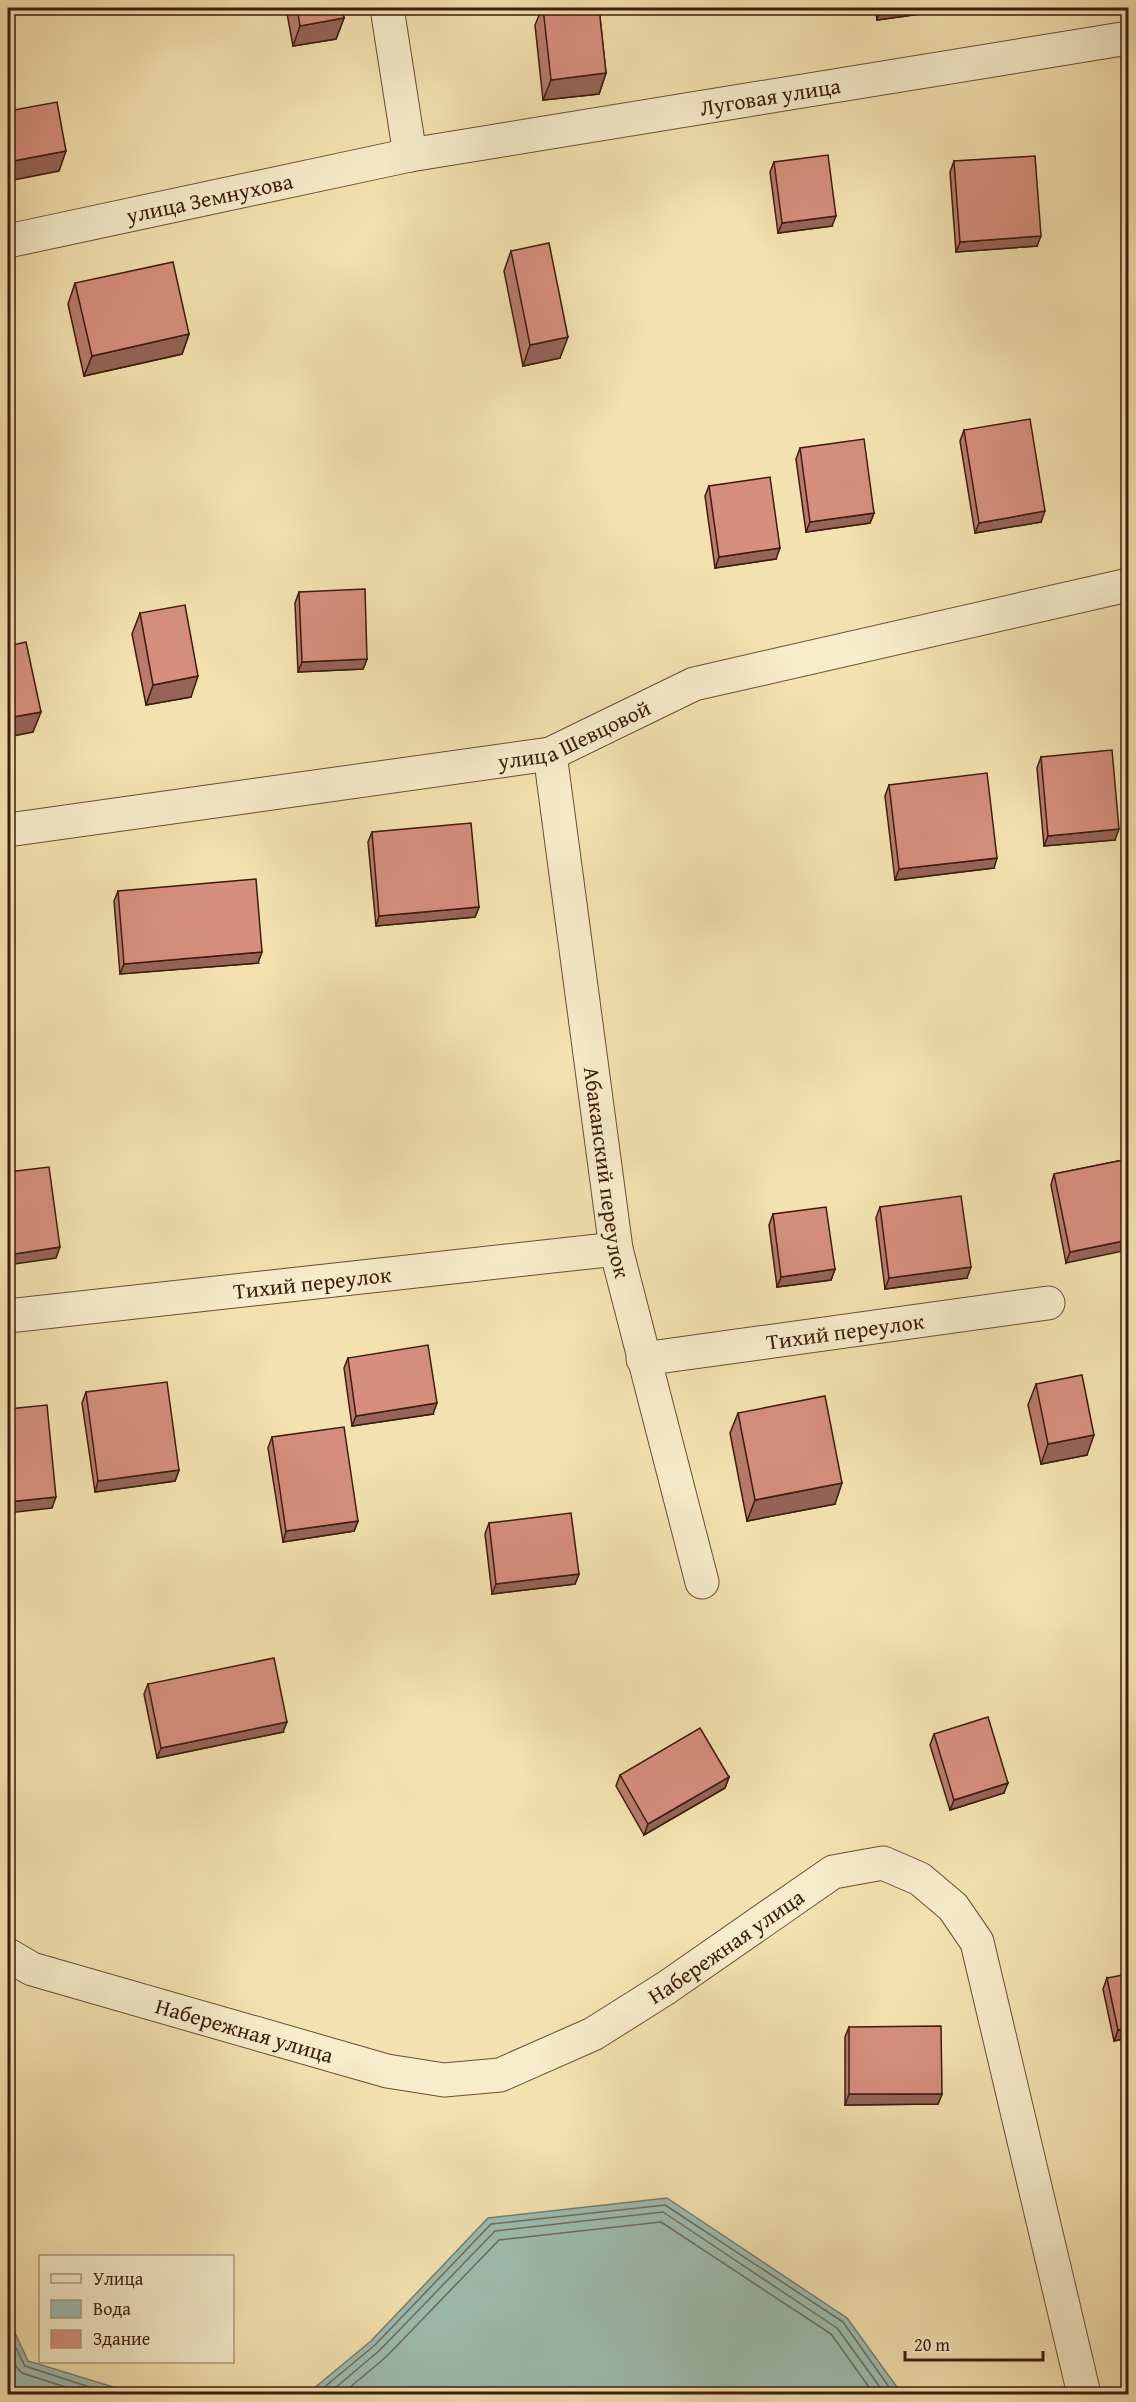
<svg xmlns="http://www.w3.org/2000/svg" width="1136" height="2402" font-family="'Gentium Book Plus',serif">
<style>
.water{fill:#9dbdb1;stroke:#777c70;stroke-width:1.5}
.lines{fill:none;stroke-linecap:round;stroke-linejoin:round}
.shore{stroke:#6d6c60;stroke-width:1.5}
.minor-casing{stroke:#6a4d37;stroke-width:35}
.minor{stroke:#f7eccb;stroke-width:33}
.wall{fill:#b87b6c;stroke:#3d1b0f;stroke-width:1.5}
.shaded-wall{fill:#966458;stroke:#3d1b0f;stroke-width:1.5}
.building{fill:#d68f7e;stroke:#3d1b0f;stroke-width:1.5}
.labels{text-anchor:middle;dominant-baseline:central;stroke-width:5;stroke-linejoin:round;paint-order:stroke}
.street-label{font-size:22px;fill:#3d1b0f;stroke:#f7eccb}
</style>
<rect width="100%" height="100%" fill="#f3e2af"/>
<filter id="stains"><feTurbulence type="fractalNoise" baseFrequency=".00333" numOctaves="4"/><feColorMatrix values="0 0 0 0 .2 0 0 0 0 .09 0 0 0 0 .02 0 0 0 .5 -.17"/></filter>
<radialGradient id="worn" r=".72"><stop offset=".6" stop-color="#630" stop-opacity="0"/><stop offset="1" stop-color="#630" stop-opacity=".3"/></radialGradient>
<g class="water">
<polygon points="667,2198 847,2318 902,2394 307,2394 371,2341 488,2218"/>
<polygon points="8,2318 28,2361 136,2394 8,2394"/>
</g>
<g class="lines">
<g class="shore">
<polyline points="8,2332 25,2366 111,2394"/>
<polyline points="8,2350 17,2368 22,2373 87,2394"/>
<polyline points="316,2394 375,2345 491,2224 665,2205 843,2322 894,2394"/>
<polyline points="328,2394 380,2350 495,2231 663,2212 837,2328 885,2394"/>
<polyline points="342,2394 386,2357 499,2240 661,2222 831,2334 874,2394"/>
</g>
<g class="minor-casing">
<g id="minor">
<polyline points="387,8 410,155"/>
<path id="s1" d="M8,241L410,155L1128,38"/>
<path id="s2" d="M550,754L616,1249L702,1582"/>
<path id="s3" d="M8,830L550,754L694,684L1128,585"/>
<path id="s4" d="M8,1316L616,1249"/>
<path id="s5" d="M643,1359L1048,1303"/>
<path id="s6" d="M8,1955L32,1969L387,2071L444,2080L500,2075L593,2034L666,1988L833,1872L883,1863L920,1879L953,1907L977,1942L1084,2394"/>
</g>
</g>
<use href="#minor" class="minor"/>
</g>
<g class="wall">
<polygon points="286,8 342,8 344,18 336,39 293,46"/>
<polygon points="542,8 599,8 606,73 599,94 543,100 535,25"/>
<polygon points="875,8 963,8 877,20"/>
<polygon points="954,161 1037,246 956,252 950,172"/>
<polygon points="774,162 832,226 778,233 770,172"/>
<polygon points="511,251 560,358 523,366 504,271"/>
<polygon points="75,283 189,334 182,354 84,376 68,304"/>
<polygon points="964,430 1041,522 975,533 960,441"/>
<polygon points="800,448 874,513 870,523 806,532 796,459"/>
<polygon points="709,486 776,559 715,568 705,496"/>
<polygon points="299,592 367,659 363,669 298,672 295,603"/>
<polygon points="140,613 191,697 146,705 132,634"/>
<polygon points="1041,757 1115,840 1044,846 1037,768"/>
<polygon points="889,785 994,868 895,880 885,796"/>
<polygon points="372,832 479,907 475,917 376,926 368,842"/>
<polygon points="118,891 258,963 120,974 114,901"/>
<polygon points="1128,1159 1066,1263 1051,1185 1054,1174"/>
<polygon points="880,1207 967,1278 885,1289 876,1218"/>
<polygon points="773,1214 835,1269 831,1280 777,1287 769,1225"/>
<polygon points="348,1358 433,1414 352,1426 344,1368"/>
<polygon points="1036,1384 1087,1455 1041,1464 1028,1405"/>
<polygon points="86,1392 179,1470 175,1481 95,1492 82,1403"/>
<polygon points="738,1413 835,1504 747,1521 730,1433"/>
<polygon points="272,1437 358,1521 354,1531 283,1542 268,1448"/>
<polygon points="489,1523 579,1574 575,1584 492,1594 485,1534"/>
<polygon points="148,1684 283,1732 157,1758 144,1694"/>
<polygon points="934,1734 1004,1793 950,1810 930,1745"/>
<polygon points="620,1775 729,1777 725,1788 644,1835 616,1786"/>
<polygon points="1107,1978 1128,2038 1114,2041 1103,1989"/>
<polygon points="849,2027 942,2094 938,2104 845,2105 845,2037"/>
</g>
<g class="shaded-wall">
<polygon points="891,8 963,8 877,20 880,9"/>
<polygon points="344,18 336,39 293,46 300,26"/>
<polygon points="606,73 599,94 543,100 551,80"/>
<polygon points="66,151 59,171 8,181 8,162"/>
<polygon points="836,216 832,226 778,233 782,223"/>
<polygon points="1041,236 1037,246 956,252 960,242"/>
<polygon points="189,334 182,354 84,376 92,356"/>
<polygon points="568,337 560,358 523,366 530,345"/>
<polygon points="1045,511 1041,522 975,533 979,523"/>
<polygon points="874,513 870,523 806,532 810,522"/>
<polygon points="780,548 776,559 715,568 719,557"/>
<polygon points="367,659 363,669 298,672 302,662"/>
<polygon points="198,676 191,697 146,705 153,685"/>
<polygon points="41,712 33,732 8,737 8,718"/>
<polygon points="1119,829 1115,840 1044,846 1048,836"/>
<polygon points="997,858 994,868 895,880 899,869"/>
<polygon points="479,907 475,917 376,926 379,916"/>
<polygon points="262,952 258,963 120,974 124,964"/>
<polygon points="1128,1240 1128,1250 1066,1263 1070,1252"/>
<polygon points="60,1247 56,1258 8,1265 8,1255"/>
<polygon points="971,1267 967,1278 885,1289 889,1278"/>
<polygon points="835,1269 831,1280 777,1287 781,1277"/>
<polygon points="437,1403 433,1414 352,1426 356,1416"/>
<polygon points="1094,1435 1087,1455 1041,1464 1048,1444"/>
<polygon points="179,1470 175,1481 95,1492 98,1481"/>
<polygon points="842,1483 835,1504 747,1521 755,1500"/>
<polygon points="56,1497 52,1508 8,1513 8,1502"/>
<polygon points="358,1521 354,1531 283,1542 286,1531"/>
<polygon points="579,1574 575,1584 492,1594 496,1584"/>
<polygon points="287,1722 283,1732 157,1758 161,1748"/>
<polygon points="729,1777 725,1788 644,1835 648,1824"/>
<polygon points="1008,1783 1004,1793 950,1810 954,1800"/>
<polygon points="1128,2028 1128,2038 1114,2041 1118,2030"/>
<polygon points="849,2094 942,2094 938,2104 845,2105"/>
</g>
<g class="building">
<polygon points="297,8 342,8 344,18 300,26"/>
<polygon points="543,8 599,8 606,73 551,80"/>
<polygon points="57,102 66,151 8,162 8,111"/>
<polygon points="828,155 836,216 782,223 774,162"/>
<polygon points="1035,156 1041,236 960,242 954,161"/>
<polygon points="549,243 568,337 530,345 511,251"/>
<polygon points="173,262 189,334 92,356 75,283"/>
<polygon points="1030,419 1045,511 979,523 964,430"/>
<polygon points="864,439 874,513 810,522 800,448"/>
<polygon points="770,477 780,548 719,557 709,486"/>
<polygon points="365,589 367,659 302,662 299,592"/>
<polygon points="185,605 198,676 153,685 140,613"/>
<polygon points="26,642 41,712 8,718 8,646"/>
<polygon points="1112,750 1119,829 1048,836 1041,757"/>
<polygon points="987,773 997,858 899,869 889,785"/>
<polygon points="471,823 479,907 379,916 372,832"/>
<polygon points="256,879 262,952 124,964 118,891"/>
<polygon points="1128,1159 1128,1240 1070,1252 1054,1174"/>
<polygon points="49,1167 60,1247 8,1255 8,1172"/>
<polygon points="961,1196 971,1267 889,1278 880,1207"/>
<polygon points="826,1207 835,1269 781,1277 773,1214"/>
<polygon points="428,1345 437,1403 356,1416 348,1358"/>
<polygon points="1082,1375 1094,1435 1048,1444 1036,1384"/>
<polygon points="167,1382 179,1470 98,1481 86,1392"/>
<polygon points="825,1396 842,1483 755,1500 738,1413"/>
<polygon points="47,1405 56,1497 8,1502 8,1409"/>
<polygon points="344,1427 358,1521 286,1531 272,1437"/>
<polygon points="571,1513 579,1574 496,1584 489,1523"/>
<polygon points="274,1658 287,1722 161,1748 148,1684"/>
<polygon points="988,1717 1008,1783 954,1800 934,1734"/>
<polygon points="700,1728 729,1777 648,1824 620,1775"/>
<polygon points="1128,1974 1128,2028 1118,2030 1107,1978"/>
<polygon points="941,2026 942,2094 849,2094 849,2027"/>
</g>
<g class="labels">
<g class="street-label">
<text stroke="none"><textPath href="#s1" startOffset="776">Луговая улица</textPath></text>
<text stroke="none"><textPath href="#s1" startOffset="206">улица Земнухова</textPath></text>
<text stroke="none"><textPath href="#s3" startOffset="576">улица Шевцовой</textPath></text>
<text stroke="none"><textPath href="#s2" startOffset="422">Абаканский переулок</textPath></text>
<text stroke="none"><textPath href="#s4" startOffset="306">Тихий переулок</textPath></text>
<text stroke="none"><textPath href="#s5" startOffset="204">Тихий переулок</textPath></text>
<text stroke="none"><textPath href="#s6" startOffset="772">Набережная улица</textPath></text>
<text stroke="none"><textPath href="#s6" startOffset="249">Набережная улица</textPath></text>
</g>
</g>
<rect width="1136" height="2402" fill="none" stroke="#f3e2af" stroke-width="30"/>
<rect x="9" y="9" width="1118" height="2384" fill="none" stroke="#3d1b0f" stroke-width="3"/>
<rect x="15" y="15" width="1106" height="2372" fill="none" stroke="#3d1b0f" stroke-width="1.5"/>
<rect x="39" y="2255" width="195" height="108" fill="#f7eccb" stroke="#ad9880" stroke-width="1.5"/>
<rect x="51" y="2274" width="30" height="9" fill="#f7eccb" stroke="#ad9880" stroke-width="1.5"/>
<text x="93" y="2285" font-size="18" fill="#3d1b0f">Улица</text>
<rect x="51" y="2300" width="30" height="18" fill="#9dbdb1" stroke="#ad9880" stroke-width="1.5"/>
<text x="93" y="2315" font-size="18" fill="#3d1b0f">Вода</text>
<rect x="51" y="2330" width="30" height="18" fill="#d68f7e" stroke="#ad9880" stroke-width="1.5"/>
<text x="93" y="2345" font-size="18" fill="#3d1b0f">Здание</text>
<path d="M905 2351v9h138v-9" fill="none" stroke="#3d1b0f" stroke-width="3"/>
<text x="914" y="2351" font-size="18" fill="#3d1b0f" stroke="#f7eccb" stroke-width="4.5" paint-order="stroke">20 m</text>
<rect width="100%" height="100%" filter="url(#stains)"/>
<rect width="100%" height="100%" fill="url(#worn)"/>
</svg>
